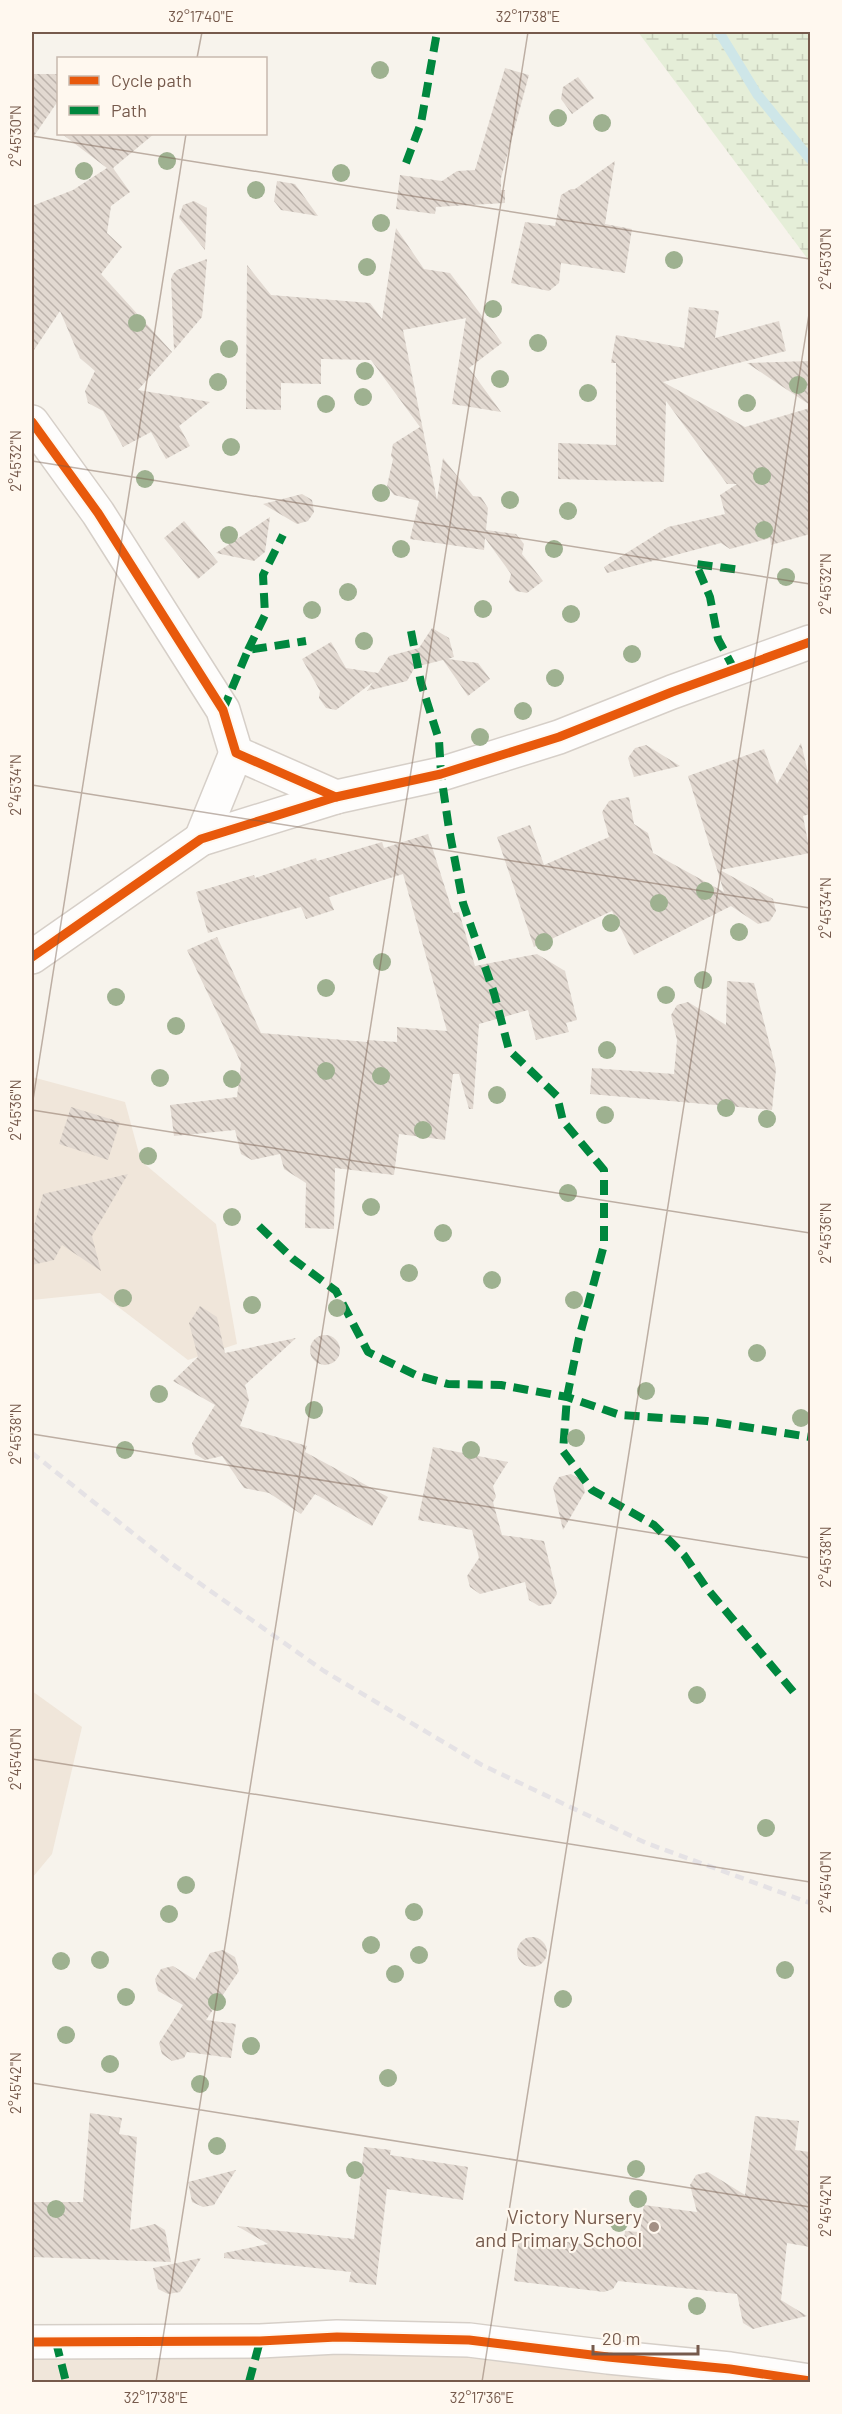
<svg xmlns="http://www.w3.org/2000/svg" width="842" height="2414" font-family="Barlow,sans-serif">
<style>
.residential{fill:#f0e6da}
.wetland{fill:url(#wetland-marsh)}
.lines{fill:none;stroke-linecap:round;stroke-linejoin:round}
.stream{stroke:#cee6e8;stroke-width:10}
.building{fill:url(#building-back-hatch)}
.minor-casing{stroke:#d6cfc8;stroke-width:36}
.minor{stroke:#fefdfc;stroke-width:33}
.rail{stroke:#e5e2e5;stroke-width:4.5;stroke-dasharray:9 6;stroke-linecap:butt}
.quiet{stroke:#00873e;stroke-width:8;stroke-dasharray:15 8;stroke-linecap:butt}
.cycleway-casing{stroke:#fff8ef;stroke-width:13}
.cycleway{stroke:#e8590c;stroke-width:9}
.tree{fill:#9eb190}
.ticks{fill:none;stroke:#765a4c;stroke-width:1.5;stroke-opacity:0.45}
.poi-dot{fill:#a39084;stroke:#fff8ef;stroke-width:2}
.labels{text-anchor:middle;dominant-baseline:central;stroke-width:4.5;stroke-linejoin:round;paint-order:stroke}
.poi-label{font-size:20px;fill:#765a4c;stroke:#fff8ef;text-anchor:end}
.neatline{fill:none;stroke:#765a4c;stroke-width:2}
.ticks-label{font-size:15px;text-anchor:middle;fill:#765a4c}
</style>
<defs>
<pattern id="wetland-marsh" width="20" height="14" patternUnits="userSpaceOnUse" patternTransform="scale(1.5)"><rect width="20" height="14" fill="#e5eed8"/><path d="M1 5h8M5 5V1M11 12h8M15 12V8" fill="none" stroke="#c8cebb"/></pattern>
<pattern id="building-back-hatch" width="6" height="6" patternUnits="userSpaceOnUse" patternTransform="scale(1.5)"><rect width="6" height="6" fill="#e2d9d1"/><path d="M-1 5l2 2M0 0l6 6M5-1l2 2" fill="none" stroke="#bcb3ac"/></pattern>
</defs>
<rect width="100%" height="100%" fill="#f7f3ec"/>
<g class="residential">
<polygon points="32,1077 125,1102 141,1161 216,1224 237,1344 188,1360 100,1293 32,1300"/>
<polygon points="32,1691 82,1727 52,1854 32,1878"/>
<polygon points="323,2340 755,2382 32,2382 32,2349"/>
</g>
<polygon class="wetland" points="638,32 810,32 810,262"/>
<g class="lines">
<polyline class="stream" points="719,32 757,94 810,159"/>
</g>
<g class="building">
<polygon points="505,68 529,75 501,178 501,190 505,190 505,203 436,207 435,214 396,209 400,175 442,181 457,171 475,170"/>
<polygon points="32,74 58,74 58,101 32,139"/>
<polygon points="578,77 594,98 572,114 561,99 563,87"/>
<polygon points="62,134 154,134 113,168 130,192 111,206 107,233 122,247 101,274 172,352 138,390 210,402 179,426 190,446 166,459 151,432 123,447 103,411 88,403 85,391 95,371 80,358 60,311 32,353 32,206 73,190 107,168"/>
<polygon points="615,161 605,224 632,229 625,273 561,263 559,283 549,291 511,283 525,222 555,226 561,195 571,189 575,189"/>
<polygon points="277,181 295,184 318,216 281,210 274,201"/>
<polygon points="194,201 207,208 205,250 179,218 183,205"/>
<polygon points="396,228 424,269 450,273 502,343 469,368 501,412 452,404 466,318 403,330 437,500 443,458 473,496 481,497 488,508 486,530 516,534 524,544 522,554 543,581 527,593 516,591 509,582 511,574 485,538 484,550 410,539 419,501 394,495 387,486 393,459 391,456 393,444 420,427 371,360 321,359 321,384 281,383 281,410 246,409 247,265 271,295 370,303 382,319"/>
<polygon points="207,259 202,317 174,350 171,279 173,274 177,270"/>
<polygon points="689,307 719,311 715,338 779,321 786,351 663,382 745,427 810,408 810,534 771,545 770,538 730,549 721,543 607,573 604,567 668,527 725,514 720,495 737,484 727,484 666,401 664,482 558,479 558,443 616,445 616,363 611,363 616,335 684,348"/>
<polygon points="810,361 810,405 747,363"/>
<polygon points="302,494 312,500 314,512 308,521 297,524 263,504"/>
<polygon points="270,517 265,552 254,561 216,553"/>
<polygon points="184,521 218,562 198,579 164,538"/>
<polygon points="432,628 449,638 454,657 448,659 478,663 490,679 468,696 443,660 415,667 407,681 367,691 373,682 336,710 326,708 319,698 320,691 302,659 331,642 346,668 378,673 389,656 419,648"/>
<polygon points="801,743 810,781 810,814 803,816 810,853 720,870 773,899 776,911 770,921 758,924 731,906 634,955 612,911 534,947 497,837 530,825 544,865 609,837 602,812 609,801 629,797 634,824 648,833 653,853 724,892 688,776 764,749 777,784"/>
<polygon points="646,745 680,766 634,777 628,758 635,748"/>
<polygon points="428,834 453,913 459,912 475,966 537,954 565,971 577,1020 566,1023 569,1032 536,1040 528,1010 479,1024 473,1109 469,1109 459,1074 453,1074 445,1140 399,1134 394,1175 335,1168 334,1229 305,1228 306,1183 284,1169 280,1154 252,1160 241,1154 235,1130 174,1136 170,1105 237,1097 241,1063 187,950 217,937 261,1033 367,1042 367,1040 397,1042 397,1027 447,1031 403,874 329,897 334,910 306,919 301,907 208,933 196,892 254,875 255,878 316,858 317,861 382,842 384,848"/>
<polygon points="727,981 754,983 776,1069 772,1110 590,1094 592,1068 674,1074 677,1040 671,1015 677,1005 688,1002 726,1025"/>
<polygon points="71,1107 120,1122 108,1160 59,1144"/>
<polygon points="128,1174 92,1236 101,1271 62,1245 54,1260 32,1265 32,1233 43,1194"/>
<polygon points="200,1306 217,1317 225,1353 296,1338 245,1385 249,1400 240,1426 307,1446 305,1452 388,1497 372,1526 315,1494 301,1514 269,1493 244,1488 222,1456 205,1460 195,1454 192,1443 215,1405 173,1381 198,1357 189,1323"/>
<circle cx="325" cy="1350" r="15"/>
<polygon points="433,1447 508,1462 493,1486 496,1497 493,1502 502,1535 544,1541 557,1594 551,1604 539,1606 529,1600 525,1582 480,1594 470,1587 467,1576 479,1558 472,1530 418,1520"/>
<polygon points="571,1474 582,1480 585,1492 563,1530 553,1487 559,1477"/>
<circle cx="532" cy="1952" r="15"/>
<polygon points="223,1950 235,1957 239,1971 206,2020 236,2024 231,2058 187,2052 184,2058 172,2061 162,2054 159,2043 183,2005 158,1991 155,1979 161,1969 173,1966 195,1980 210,1953"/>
<polygon points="90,2113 122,2118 119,2134 137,2137 130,2230 155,2224 165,2230 171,2262 32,2257 32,2202 83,2202"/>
<polygon points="755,2116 799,2121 795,2150 810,2152 810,2247 787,2243 781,2300 807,2316 753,2329 743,2323 737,2294 618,2281 613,2289 604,2292 514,2281 519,2236 623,2249 625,2231 640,2232 644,2205 697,2212 690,2185 696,2175 708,2172 745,2195"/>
<polygon points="364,2147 391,2150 390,2155 468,2167 463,2200 387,2189 376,2285 349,2282 351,2272 224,2258 224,2253 268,2244 237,2226 354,2239"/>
<polygon points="236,2170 214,2205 203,2207 192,2202 188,2182"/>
<polygon points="201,2258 180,2292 168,2294 158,2289 153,2268"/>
</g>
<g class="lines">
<g class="minor-casing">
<g id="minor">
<polyline points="32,422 98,513 223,710 236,753 336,797"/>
<polyline points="201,839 236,753"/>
<polyline points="32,957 201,839 336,797 441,774 559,737 672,692 810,642"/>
<polyline points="32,2342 260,2341 337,2337 469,2340 608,2357 730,2369 810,2381"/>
</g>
</g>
<use href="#minor" class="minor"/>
<polyline class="rail" points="32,1453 168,1561 324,1671 482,1765 646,1843 810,1903"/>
<g class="quiet">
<polyline points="406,163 421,123 437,32"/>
<polyline points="411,631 421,683 439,740 441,774 449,829 463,903 494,993 509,1050 557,1096 563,1121 604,1170 604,1245 579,1338 567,1397 563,1451 592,1490 654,1525 684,1555 705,1586 796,1695"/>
<polyline points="248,650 265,615 263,575 283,535"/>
<polyline points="732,670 733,667 718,639 710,597 696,564 740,570"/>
<polyline points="223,710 248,650 306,641"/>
<polyline points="259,1226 293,1259 336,1291 368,1352 416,1375 448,1384 501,1385 567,1397 620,1415 707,1421 810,1437"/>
<polyline points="56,2342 66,2382"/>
<polyline points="249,2382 260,2341"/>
</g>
<g class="cycleway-casing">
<g id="cycleway">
<polyline points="32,422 98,513 223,710 236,753 336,797"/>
<polyline points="32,957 201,839 336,797 441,774 559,737 672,692 810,642"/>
<polyline points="32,2342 260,2341 337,2337 469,2340 608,2357 730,2369 810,2381"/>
</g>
</g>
<use href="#cycleway" class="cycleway"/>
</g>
<g class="tree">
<circle cx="380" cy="70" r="9"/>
<circle cx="558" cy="118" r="9"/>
<circle cx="602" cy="123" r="9"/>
<circle cx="167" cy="161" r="9"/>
<circle cx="84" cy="171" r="9"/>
<circle cx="341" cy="173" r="9"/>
<circle cx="256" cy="190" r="9"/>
<circle cx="381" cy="223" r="9"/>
<circle cx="674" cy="260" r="9"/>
<circle cx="367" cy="267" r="9"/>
<circle cx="493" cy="309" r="9"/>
<circle cx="137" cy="323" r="9"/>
<circle cx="538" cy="343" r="9"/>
<circle cx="229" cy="349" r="9"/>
<circle cx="365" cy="371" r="9"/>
<circle cx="500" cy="379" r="9"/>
<circle cx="218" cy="382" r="9"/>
<circle cx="798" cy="385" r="9"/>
<circle cx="588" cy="393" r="9"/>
<circle cx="363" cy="397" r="9"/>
<circle cx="747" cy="403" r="9"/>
<circle cx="326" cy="404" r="9"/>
<circle cx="231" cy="447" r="9"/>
<circle cx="762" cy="476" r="9"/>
<circle cx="145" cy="479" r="9"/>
<circle cx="381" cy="493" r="9"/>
<circle cx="510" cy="500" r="9"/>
<circle cx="568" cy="511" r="9"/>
<circle cx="764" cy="530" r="9"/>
<circle cx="229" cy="535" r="9"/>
<circle cx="401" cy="549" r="9"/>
<circle cx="554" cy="549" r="9"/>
<circle cx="786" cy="577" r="9"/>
<circle cx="348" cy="592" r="9"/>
<circle cx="483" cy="609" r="9"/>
<circle cx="312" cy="610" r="9"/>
<circle cx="571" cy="614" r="9"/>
<circle cx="364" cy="641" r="9"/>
<circle cx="632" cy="654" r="9"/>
<circle cx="555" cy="678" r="9"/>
<circle cx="523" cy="711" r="9"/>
<circle cx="480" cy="737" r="9"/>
<circle cx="705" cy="891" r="9"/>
<circle cx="659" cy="903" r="9"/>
<circle cx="611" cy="923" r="9"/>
<circle cx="739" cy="932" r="9"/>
<circle cx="544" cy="942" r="9"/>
<circle cx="382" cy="962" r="9"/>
<circle cx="703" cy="980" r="9"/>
<circle cx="326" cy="988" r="9"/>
<circle cx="666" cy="995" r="9"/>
<circle cx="116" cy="997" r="9"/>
<circle cx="176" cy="1026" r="9"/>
<circle cx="607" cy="1050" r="9"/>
<circle cx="326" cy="1071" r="9"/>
<circle cx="381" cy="1076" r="9"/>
<circle cx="160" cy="1078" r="9"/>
<circle cx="232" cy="1079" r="9"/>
<circle cx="497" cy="1095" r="9"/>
<circle cx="726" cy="1108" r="9"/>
<circle cx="605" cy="1115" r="9"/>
<circle cx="767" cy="1119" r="9"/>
<circle cx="423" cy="1130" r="9"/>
<circle cx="148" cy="1156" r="9"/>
<circle cx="568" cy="1193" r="9"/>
<circle cx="371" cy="1207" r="9"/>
<circle cx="232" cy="1217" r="9"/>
<circle cx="443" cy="1233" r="9"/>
<circle cx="409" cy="1273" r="9"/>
<circle cx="492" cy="1280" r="9"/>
<circle cx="123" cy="1298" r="9"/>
<circle cx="574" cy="1300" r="9"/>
<circle cx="252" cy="1305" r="9"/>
<circle cx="337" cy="1308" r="9"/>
<circle cx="757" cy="1353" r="9"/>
<circle cx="646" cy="1391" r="9"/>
<circle cx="159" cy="1394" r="9"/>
<circle cx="314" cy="1410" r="9"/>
<circle cx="801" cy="1418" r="9"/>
<circle cx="576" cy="1438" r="9"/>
<circle cx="125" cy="1450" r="9"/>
<circle cx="471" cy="1450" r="9"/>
<circle cx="697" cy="1695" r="9"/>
<circle cx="766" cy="1828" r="9"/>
<circle cx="186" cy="1885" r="9"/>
<circle cx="414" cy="1912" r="9"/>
<circle cx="169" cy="1914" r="9"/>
<circle cx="371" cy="1945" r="9"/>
<circle cx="419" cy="1955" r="9"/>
<circle cx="100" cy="1960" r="9"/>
<circle cx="61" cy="1961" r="9"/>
<circle cx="785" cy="1970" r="9"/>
<circle cx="395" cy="1974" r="9"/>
<circle cx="126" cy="1997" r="9"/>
<circle cx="563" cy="1999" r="9"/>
<circle cx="217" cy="2002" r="9"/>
<circle cx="66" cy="2035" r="9"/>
<circle cx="251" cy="2046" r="9"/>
<circle cx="110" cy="2064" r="9"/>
<circle cx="388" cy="2078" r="9"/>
<circle cx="200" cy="2084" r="9"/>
<circle cx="217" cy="2146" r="9"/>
<circle cx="636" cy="2169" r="9"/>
<circle cx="355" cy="2170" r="9"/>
<circle cx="638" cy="2199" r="9"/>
<circle cx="56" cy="2209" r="9"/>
<circle cx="619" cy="2223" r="9"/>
<circle cx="697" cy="2306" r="9"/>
</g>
<path class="ticks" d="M197,58L202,32M32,136L810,259M32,461L810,584M32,785L810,908M32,1106L186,134M32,1110L810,1233M32,1434L810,1558M32,1759L810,1882M32,2083L810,2207M156,2382L528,32M482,2382L810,308M808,2382L810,2369"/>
<circle class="poi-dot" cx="654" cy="2227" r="6"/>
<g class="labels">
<g class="poi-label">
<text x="642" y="2216">Victory Nursery<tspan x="642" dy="23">and Primary School</tspan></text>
</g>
</g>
<rect width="842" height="2414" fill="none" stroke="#fff8ef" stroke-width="66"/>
<rect x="57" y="57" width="210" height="78" fill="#fff8ef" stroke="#c8b9ae" stroke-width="1.5"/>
<rect x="69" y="76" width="30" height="9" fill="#e8590c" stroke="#c8b9ae" stroke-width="1.5"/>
<text x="111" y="87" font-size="18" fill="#765a4c">Cycle path</text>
<rect x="69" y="106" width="30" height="9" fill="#00873e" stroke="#c8b9ae" stroke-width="1.5"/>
<text x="111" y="117" font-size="18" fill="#765a4c">Path</text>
<path d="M593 2345v9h105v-9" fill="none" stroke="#765a4c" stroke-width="3"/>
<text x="602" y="2345" font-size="18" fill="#765a4c" stroke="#fff8ef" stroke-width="4.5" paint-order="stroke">20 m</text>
<rect x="33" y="33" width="776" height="2348" class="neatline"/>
<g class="ticks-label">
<text x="201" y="22">32°17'40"E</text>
<text x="528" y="22">32°17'38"E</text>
<text transform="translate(16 136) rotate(-90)" y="5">2°45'30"N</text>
<text transform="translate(826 259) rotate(-90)" y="5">2°45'30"N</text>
<text transform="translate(16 461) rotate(-90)" y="5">2°45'32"N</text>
<text transform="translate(826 584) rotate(-90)" y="5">2°45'32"N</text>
<text transform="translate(16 785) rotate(-90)" y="5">2°45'34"N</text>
<text transform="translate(826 908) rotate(-90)" y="5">2°45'34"N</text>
<text transform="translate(16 1110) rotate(-90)" y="5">2°45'36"N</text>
<text transform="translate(826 1233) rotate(-90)" y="5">2°45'36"N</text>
<text transform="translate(16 1434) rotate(-90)" y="5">2°45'38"N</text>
<text transform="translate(826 1557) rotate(-90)" y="5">2°45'38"N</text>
<text transform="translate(16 1759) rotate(-90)" y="5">2°45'40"N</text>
<text transform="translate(826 1882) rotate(-90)" y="5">2°45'40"N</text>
<text transform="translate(16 2083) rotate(-90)" y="5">2°45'42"N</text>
<text transform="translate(826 2206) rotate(-90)" y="5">2°45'42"N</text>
<text x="156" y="2403">32°17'38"E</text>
<text x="482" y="2403">32°17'36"E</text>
</g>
</svg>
